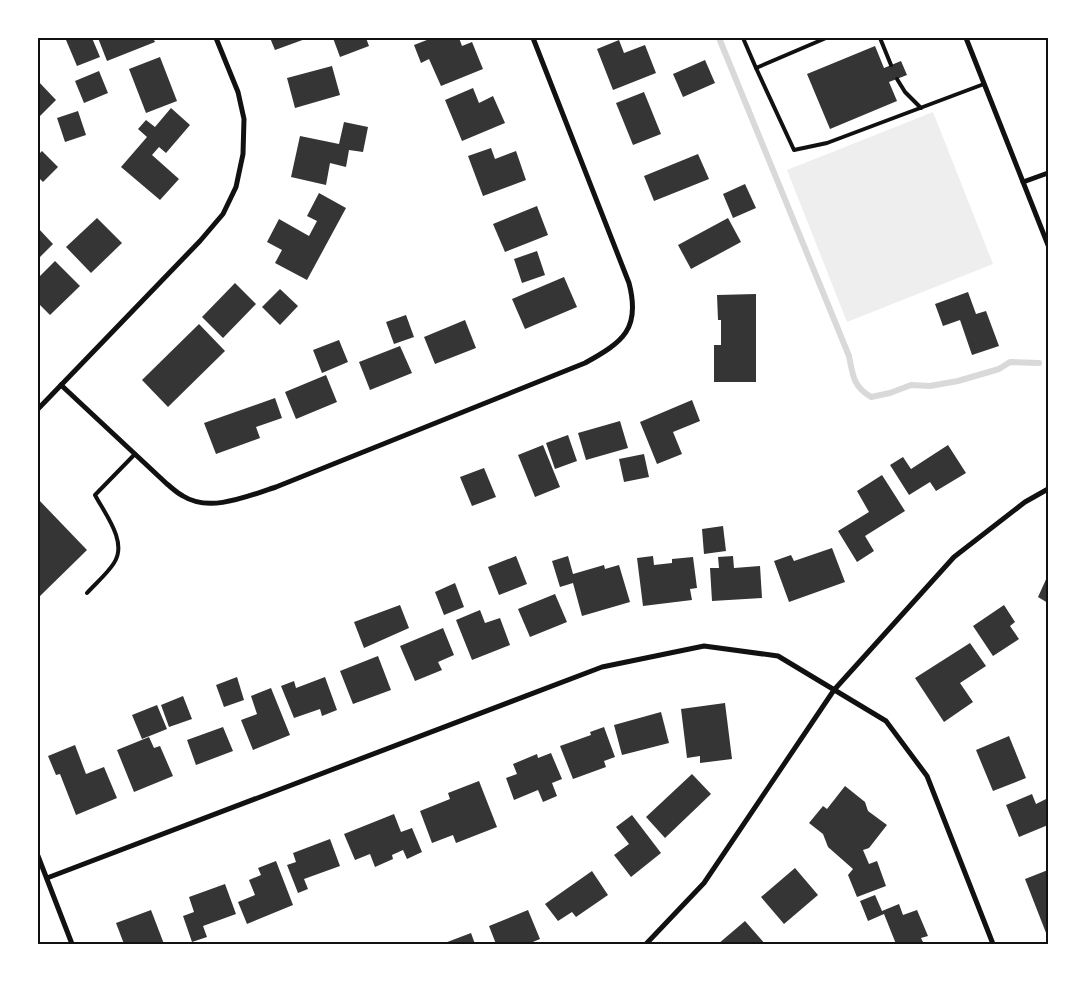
<svg xmlns="http://www.w3.org/2000/svg" width="1086" height="982" font-family="Quicksand,sans-serif">
<style>
.green{fill:#eee}
.lines{fill:none;stroke-linecap:round;stroke-linejoin:round}
.stream{stroke:#d9d9d9;stroke-width:6}
.building{fill:#353535}
.service{stroke:#111;stroke-width:4}
.minor{stroke:#111;stroke-width:5}
.neatline{fill:none;stroke:#111;stroke-width:2}
</style>
<rect width="100%" height="100%" fill="#fff"/>
<polygon class="green" points="933,112 993,264 847,322 787,170"/>
<g class="lines">
<path class="stream" d="M719,38L849,356C853,376 853,386 871,397L890,393L911,385L930,386L958,381L999,369L1010,362L1039,363"/>
</g>
<g class="building">
<polygon points="71,38 92,38 100,57 77,66 66,40"/>
<polygon points="98,38 153,38 155,42 107,61"/>
<polygon points="270,38 308,38 275,50"/>
<polygon points="333,38 366,38 369,46 340,57"/>
<polygon points="432,38 459,38 462,46 472,42 483,69 441,86 429,59 421,63 414,45"/>
<polygon points="619,40 624,53 645,45 656,73 613,90 597,49"/>
<polygon points="875,46 884,68 901,61 907,75 889,82 897,101 830,129 807,74"/>
<polygon points="160,57 177,101 146,113 129,69"/>
<polygon points="705,60 715,83 683,97 673,74"/>
<polygon points="332,66 340,95 295,108 287,78"/>
<polygon points="99,71 108,93 84,103 75,81"/>
<polygon points="38,81 56,100 38,118"/>
<polygon points="473,88 479,103 493,96 505,123 462,141 445,100"/>
<polygon points="644,92 661,134 633,145 616,103"/>
<polygon points="171,108 190,125 166,153 159,147 152,155 179,179 160,200 121,167 147,137 138,129 146,120 155,127"/>
<polygon points="78,111 86,135 65,142 57,118"/>
<polygon points="344,122 368,127 363,152 349,150 346,167 330,163 326,185 291,177 300,136 339,144"/>
<polygon points="491,148 495,159 516,151 526,180 483,196 468,156"/>
<polygon points="42,151 58,167 43,182 38,177 38,155"/>
<polygon points="698,154 709,179 654,201 644,176"/>
<polygon points="745,184 756,208 733,218 723,194"/>
<polygon points="319,193 346,208 307,280 275,263 282,250 267,242 279,219 309,236 317,221 307,216"/>
<polygon points="537,206 548,235 505,252 493,224"/>
<polygon points="97,218 122,243 91,273 66,247"/>
<polygon points="728,218 741,242 691,269 678,245"/>
<polygon points="38,228 53,244 39,258 38,257"/>
<polygon points="537,251 545,275 522,283 514,259"/>
<polygon points="55,261 80,286 50,315 38,303 38,278"/>
<polygon points="564,277 577,307 525,329 512,299"/>
<polygon points="235,283 256,304 223,338 202,317"/>
<polygon points="280,289 298,306 280,325 262,307"/>
<polygon points="968,292 976,314 986,311 999,346 972,355 960,320 943,326 935,304"/>
<polygon points="756,294 756,382 714,382 714,345 721,345 721,320 718,320 717,295"/>
<polygon points="406,315 414,337 394,344 386,322"/>
<polygon points="465,320 476,348 435,364 424,337"/>
<polygon points="199,324 225,351 168,407 142,380"/>
<polygon points="339,340 348,362 322,373 313,350"/>
<polygon points="400,346 412,373 370,390 359,362"/>
<polygon points="326,375 337,402 296,419 285,392"/>
<polygon points="275,398 282,418 256,427 260,438 216,454 204,423"/>
<polygon points="692,400 700,421 673,432 682,454 657,464 640,422"/>
<polygon points="620,421 628,448 586,460 578,433"/>
<polygon points="568,435 577,461 555,469 546,443"/>
<polygon points="543,445 560,487 535,497 518,455"/>
<polygon points="948,445 966,473 936,491 930,482 909,495 890,465 903,457 911,469"/>
<polygon points="644,454 649,477 624,482 619,459"/>
<polygon points="484,468 496,497 472,506 460,477"/>
<polygon points="882,475 905,511 865,536 874,551 857,562 838,531 869,512 857,491"/>
<polygon points="38,499 87,550 38,598"/>
<polygon points="723,526 726,551 704,554 702,529"/>
<polygon points="832,548 845,582 789,602 774,561 791,555 794,561"/>
<polygon points="516,556 527,584 499,595 488,567"/>
<polygon points="568,556 573,574 604,565 605,569 619,565 630,602 582,616 573,583 560,587 552,561"/>
<polygon points="653,556 654,565 672,563 672,559 693,557 697,588 690,589 692,600 643,606 637,558"/>
<polygon points="733,556 734,568 760,566 762,598 712,601 710,568 719,568 718,557"/>
<polygon points="1048,575 1048,603 1038,597"/>
<polygon points="455,583 464,607 444,615 435,592"/>
<polygon points="555,594 567,622 530,637 518,609"/>
<polygon points="400,605 409,628 364,648 354,622"/>
<polygon points="1004,605 1015,622 1010,626 1019,639 993,656 973,626"/>
<polygon points="480,610 485,623 500,618 510,645 472,660 456,620"/>
<polygon points="443,628 454,655 438,662 442,670 415,681 400,646"/>
<polygon points="970,643 986,666 960,683 973,702 944,722 915,678"/>
<polygon points="378,656 391,690 353,704 340,671"/>
<polygon points="237,677 244,700 224,707 216,685"/>
<polygon points="325,677 337,710 322,716 320,709 294,718 281,686 294,681 296,688"/>
<polygon points="271,688 290,735 253,750 241,720 257,714 251,696"/>
<polygon points="183,696 192,719 169,727 161,705"/>
<polygon points="725,703 732,759 700,763 700,756 687,758 681,709"/>
<polygon points="157,705 167,729 142,739 132,715"/>
<polygon points="661,712 669,743 622,755 614,725"/>
<polygon points="223,727 233,751 196,765 187,740"/>
<polygon points="604,727 615,757 604,761 606,767 573,779 560,746 591,735 590,732"/>
<polygon points="1009,736 1026,778 993,791 976,750"/>
<polygon points="149,737 154,748 160,746 173,776 134,792 117,750"/>
<polygon points="75,745 86,774 104,767 117,798 76,815 60,774 56,775 48,756"/>
<polygon points="551,753 562,779 552,783 557,796 543,802 538,790 514,800 506,778 517,774 513,764 537,754 538,758"/>
<polygon points="692,774 711,794 665,838 646,817"/>
<polygon points="479,781 497,827 456,843 453,835 432,843 420,811 450,799 448,793"/>
<polygon points="845,786 865,802 868,811 887,825 869,848 863,850 869,864 877,861 886,886 857,897 848,875 853,869 828,847 823,834 809,823 823,806 827,809"/>
<polygon points="1032,794 1036,804 1048,798 1048,825 1019,837 1006,805"/>
<polygon points="394,814 401,832 412,828 422,852 407,859 403,850 392,855 393,859 375,867 370,854 355,860 344,834"/>
<polygon points="632,815 661,853 631,877 614,855 629,844 616,827"/>
<polygon points="330,839 340,866 304,879 308,889 298,893 287,865 296,862 293,853"/>
<polygon points="276,861 293,905 247,924 238,902 255,895 249,880 261,875 258,868"/>
<polygon points="795,868 818,895 784,924 761,897"/>
<polygon points="1048,870 1048,938 1025,879"/>
<polygon points="592,871 608,895 576,917 572,912 558,921 545,904"/>
<polygon points="225,884 236,914 203,926 207,937 192,942 183,916 194,912 189,897"/>
<polygon points="875,895 882,911 899,904 903,915 917,910 928,936 921,938 924,944 896,944 884,914 868,921 860,901"/>
<polygon points="151,910 164,944 124,944 116,923"/>
<polygon points="528,910 540,939 528,944 496,944 489,926"/>
<polygon points="745,921 765,944 718,944"/>
<polygon points="471,933 475,944 442,944"/>
</g>
<g class="lines">
<g class="service">
<polyline points="743,38 756,68 826,38"/>
<polyline points="880,38 891,65"/>
<polyline points="756,68 794,150 827,143 984,84"/>
<polyline points="897,79 905,92 921,108"/>
<path d="M87,593C96,583 107,574 114,563C128,542 105,514 95,495L135,454"/>
</g>
<g class="minor">
<polyline points="966,38 1048,245"/>
<polyline points="1023,182 1048,173"/>
<path d="M61,385L167,484C172,488 177,493 183,496C210,513 248,496 276,487L585,363C623,342 641,329 629,283L533,38"/>
<polyline points="38,409 200,241 223,214 236,187 243,154 244,119 238,92 216,38"/>
<polyline points="38,856 72,944"/>
<polyline points="47,878 602,667 704,646 778,656 886,721 927,776 993,944"/>
<polyline points="646,944 704,883 834,690 954,557 1025,502 1048,489"/>
</g>
</g>
<rect width="1086" height="982" fill="none" stroke="#ffffff" stroke-width="78"/>
<rect x="39" y="39" width="1008" height="904" class="neatline"/>
</svg>
